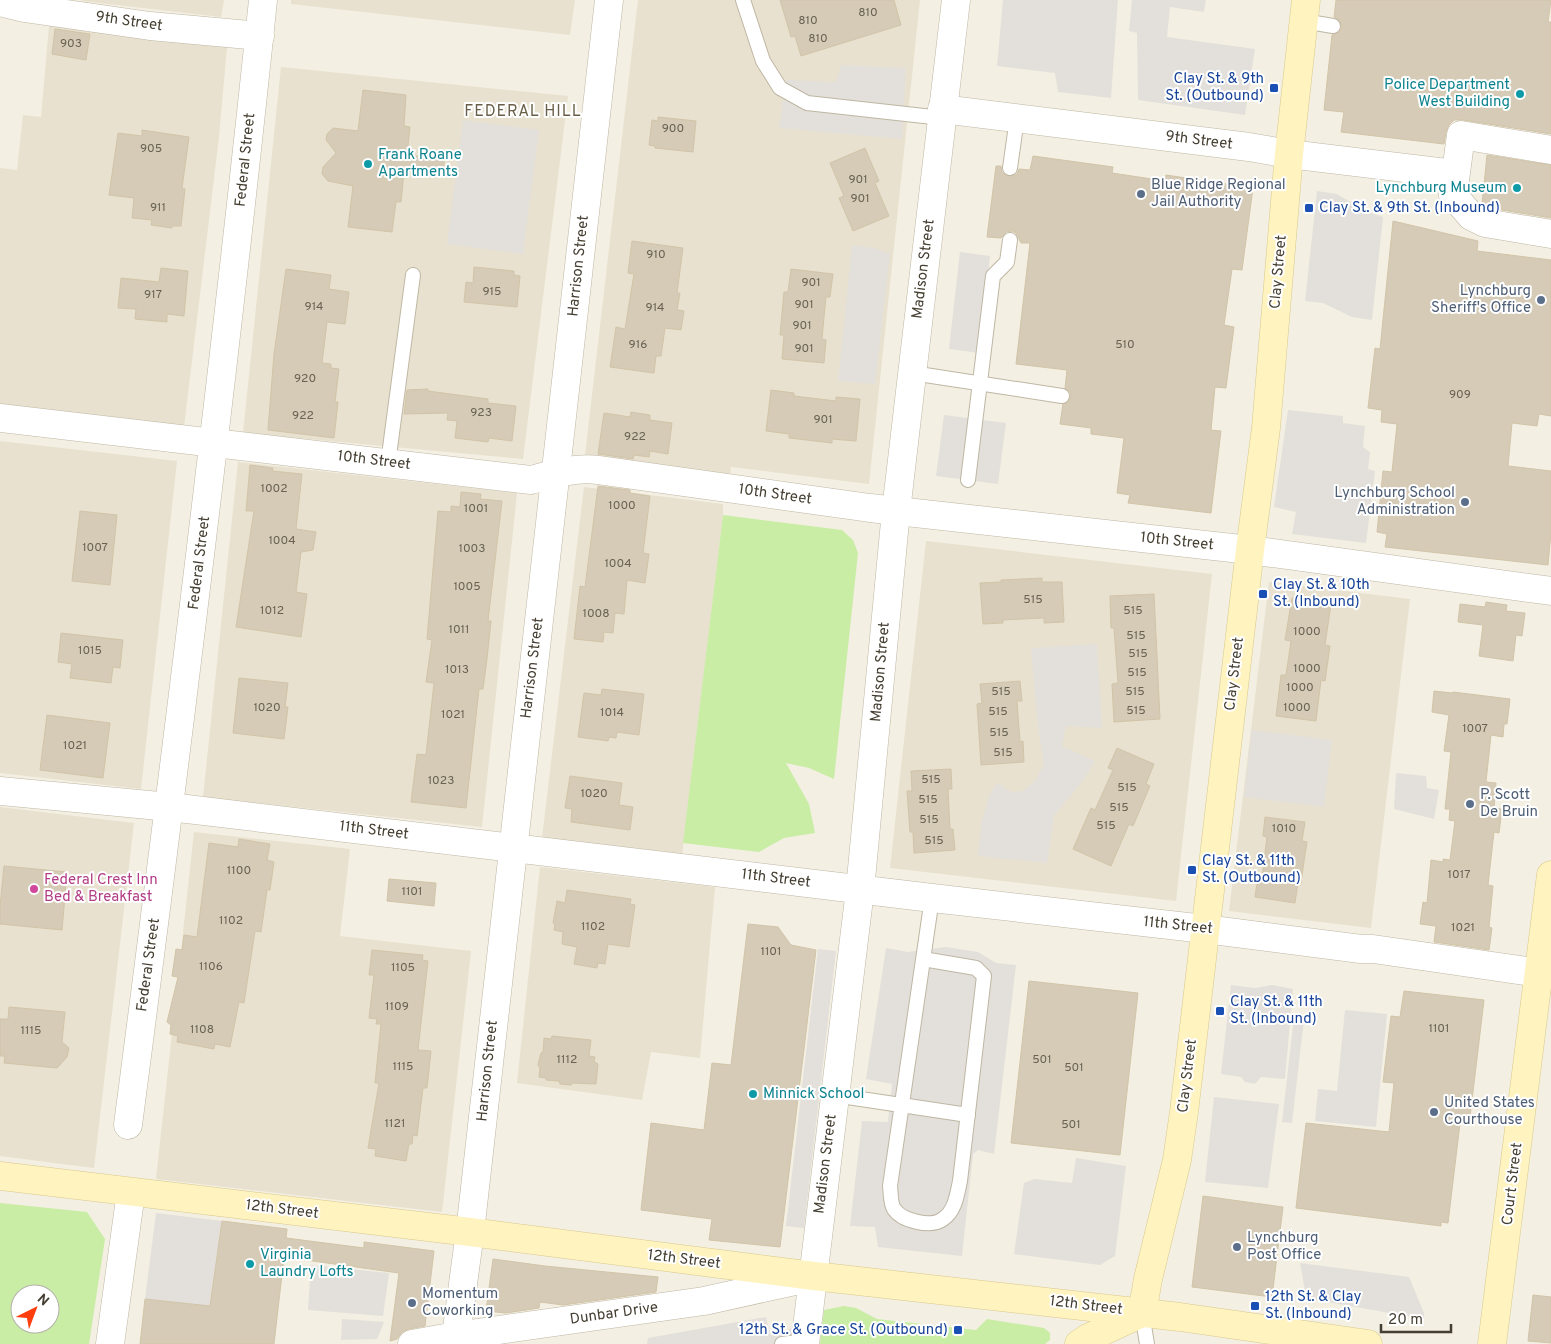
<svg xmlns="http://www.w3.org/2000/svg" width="1551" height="1344" font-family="Overpass,sans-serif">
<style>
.residential{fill:#e8e1cf}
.green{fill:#c9eda5;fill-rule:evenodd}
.parking{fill:#e3e0db}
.building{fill:#d5cbb6;stroke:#d2c4a8}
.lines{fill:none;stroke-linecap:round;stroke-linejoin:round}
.lane-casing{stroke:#bfb7a4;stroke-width:16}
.street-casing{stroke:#bfb7a4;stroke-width:29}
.secondary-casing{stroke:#d9c98b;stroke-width:29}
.lane{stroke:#fff;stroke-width:14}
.street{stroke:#fff;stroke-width:28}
.secondary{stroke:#fff3c0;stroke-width:28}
.transit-dot{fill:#1a4fb4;stroke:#fff;stroke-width:2}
.culture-dot{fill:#0f9aa8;stroke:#fff;stroke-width:2}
.service-dot{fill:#5c6f8a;stroke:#fff;stroke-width:2}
.hotel-dot{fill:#d1479c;stroke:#fff;stroke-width:2}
.labels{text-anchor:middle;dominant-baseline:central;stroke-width:4;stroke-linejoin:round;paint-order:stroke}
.number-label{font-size:12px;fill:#696253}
.street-label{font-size:15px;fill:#453f32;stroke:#fff}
.transit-label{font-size:15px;fill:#164399;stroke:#fff;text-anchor:start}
.culture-label{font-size:15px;fill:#0d838f;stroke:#fff;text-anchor:start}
.service-label{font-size:15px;fill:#4e5e75;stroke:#fff;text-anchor:start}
.hotel-label{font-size:15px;fill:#b23c85;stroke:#fff;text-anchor:start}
.neighbourhood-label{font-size:16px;letter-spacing:1px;fill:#695e48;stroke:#fff}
</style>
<rect width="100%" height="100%" fill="#f3efe2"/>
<g class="residential">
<polygon points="82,0 224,0 221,17 82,1"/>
<polygon points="291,0 575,0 570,35 291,4"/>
<polygon points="638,0 920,0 869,484 731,467 730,476 585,455"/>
<polygon points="49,26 227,47 219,137 184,427 0,404 0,168 17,170 23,115 41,117"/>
<polygon points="281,67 568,96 523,459 243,433"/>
<polygon points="0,441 177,461 141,789 0,773"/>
<polygon points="238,462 517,493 482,827 203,797"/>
<polygon points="584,487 723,504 723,515 682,855 542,838"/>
<polygon points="926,541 1212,574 1176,901 890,868"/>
<polygon points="1269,582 1410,599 1371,928 1229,911"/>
<polygon points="0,807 134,823 94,1168 0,1156"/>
<polygon points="194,832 350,849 340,936 471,951 442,1212 156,1179"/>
<polygon points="540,867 715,887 700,1058 651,1052 642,1100 517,1083"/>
</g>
<g class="green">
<polygon points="723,515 842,530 853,540 858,553 834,779 809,768 786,763 809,804 815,833 784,838 759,852 683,843"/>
<path d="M0,1203L87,1212L105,1239L89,1344H0ZM20,1294H50V1324H20Z"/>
<polygon points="844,1306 856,1308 877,1319 976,1330 987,1319 1044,1328 1050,1333 1050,1340 1045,1344 820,1344 824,1310"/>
</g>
<g class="parking">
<polygon points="1003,0 1118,0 1111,98 1058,92 1055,73 997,66"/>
<polygon points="1132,0 1206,0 1204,12 1170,7 1167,37 1255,49 1245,115 1138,100 1137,33 1129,31"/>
<polygon points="841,65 906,68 902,139 779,128 786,80 836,82"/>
<polygon points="463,120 539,130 523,254 447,244"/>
<polygon points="1317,191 1337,194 1365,211 1383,217 1372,320 1352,317 1323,303 1305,301"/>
<polygon points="852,245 875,248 881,251 890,253 875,384 838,381"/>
<polygon points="960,252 990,256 979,353 949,349"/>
<polygon points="1288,410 1343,416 1343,423 1365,426 1363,447 1370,452 1368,469 1375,471 1366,543 1292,534 1296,512 1274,507"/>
<polygon points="944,415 1006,423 998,484 936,476"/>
<polygon points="1097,644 1102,728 1066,726 1062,746 1095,761 1084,779 1054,816 1047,863 978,856 982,820 989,796 997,783 1012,792 1023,791 1034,782 1044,764 1038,728 1031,648"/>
<polygon points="1252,730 1332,740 1324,807 1244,797"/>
<polygon points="1396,773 1426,776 1427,788 1439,790 1434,819 1394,809"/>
<polygon points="946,947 978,952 996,963 1016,965 994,1154 978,1150 973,1154 962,1256 878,1247 875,1227 850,1226 862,1121 888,1122 892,1084 866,1079 886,948 908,952"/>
<polygon points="818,949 836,951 804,1228 786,1226"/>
<polygon points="1231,985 1255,988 1272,985 1293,989 1285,1079 1261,1077 1255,1084 1245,1082 1241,1077 1221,1074"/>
<polygon points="1345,1010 1387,1014 1376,1127 1315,1121 1318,1089 1337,1091"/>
<polygon points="1294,1017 1304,1019 1292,1123 1282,1122"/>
<polygon points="1214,1097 1279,1104 1268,1188 1205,1182"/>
<polygon points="1076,1158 1126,1166 1115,1256 1100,1265 1014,1254 1024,1183 1034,1179 1072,1183"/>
<polygon points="156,1213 222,1221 210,1306 145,1299"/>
<polygon points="1300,1263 1409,1277 1424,1313 1424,1319 1304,1298 1305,1291"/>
<polygon points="311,1265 389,1273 383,1316 308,1310"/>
<polygon points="766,1317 770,1334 779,1335 793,1327 791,1344 647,1344 648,1338"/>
<polygon points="342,1319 384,1322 377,1339 341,1340"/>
</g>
<g class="building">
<polygon points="780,0 894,0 901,25 801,56 795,36 791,37"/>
<polygon points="1336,0 1551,0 1548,22 1551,22 1551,134 1463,120 1454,120 1449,125 1446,132 1444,144 1341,132 1344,112 1324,110 1332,35 1339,32 1342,27 1339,20 1334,17"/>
<polygon points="55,29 90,34 86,60 52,54"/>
<polygon points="363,90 406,95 404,126 410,127 407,155 444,159 444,172 404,172 401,202 396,202 392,232 348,227 353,186 328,181 322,174 323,167 336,153 326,140 327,134 333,128 358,131"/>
<polygon points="658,117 696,121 693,152 655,148 655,146 649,145 652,120 658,121"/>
<polygon points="142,130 189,137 182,188 185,189 181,226 172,226 172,228 151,225 152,220 132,218 134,198 109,195 118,133 142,136"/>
<polygon points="865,148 879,181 875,183 889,216 853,231 839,198 844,196 830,163"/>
<polygon points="1487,155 1551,165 1551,218 1490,208 1482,204"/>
<polygon points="1033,156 1113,167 1112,173 1165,181 1166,175 1253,188 1242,270 1232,269 1224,325 1234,327 1226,388 1215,387 1211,430 1221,431 1211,513 1128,503 1130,495 1117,493 1124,438 1091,434 1091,428 1060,424 1063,404 1068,402 1071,397 1070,392 1065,388 1067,370 1016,364 1030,243 1021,243 1016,233 1012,231 1006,232 1001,238 987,237 996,166 1001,166 1002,172 1005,175 1013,176 1017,174 1019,169 1030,170"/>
<polygon points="1393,221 1478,241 1477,251 1551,260 1551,416 1539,414 1537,426 1512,423 1508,466 1551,471 1551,532 1548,565 1385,547 1387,534 1377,532 1383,471 1392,472 1397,424 1381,422 1382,410 1368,408 1375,348 1380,349"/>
<polygon points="632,241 683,248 677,293 680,293 677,310 684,311 681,330 665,328 661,356 656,356 654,373 610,367 616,327 625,329 634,274 628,273"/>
<polygon points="474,267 514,271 514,275 520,276 517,307 464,302 466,282 473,283"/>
<polygon points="161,268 188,271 184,316 167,314 167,322 135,319 136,309 118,308 121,278 159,282"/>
<polygon points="286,269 331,275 329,289 349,292 345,324 327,322 322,363 331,364 331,368 339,369 335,402 338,402 334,438 268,430 274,354"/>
<polygon points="791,269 833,274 830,297 826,297 824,317 822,339 826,340 824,363 782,359 784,335 780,335 784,292 788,292"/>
<polygon points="428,389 428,391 488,399 488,403 516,406 512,441 489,438 488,442 455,438 457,421 447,420 448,413 404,414 407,390"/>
<polygon points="771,390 794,393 794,396 836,401 836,397 860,399 856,441 832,439 832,443 789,438 789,434 766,431"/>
<polygon points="631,412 650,415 650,420 672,423 668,454 650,451 649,457 634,455 633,459 598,454 604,413 630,417"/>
<polygon points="250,465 273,468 272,471 302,474 296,529 316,532 313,550 301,552 296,592 307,594 301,637 236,627 254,511 246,511"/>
<polygon points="598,486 630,490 630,493 650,496 643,553 649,554 645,583 627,580 624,614 615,613 613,633 604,632 603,642 574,639 580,586 585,587"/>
<polygon points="461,492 481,494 480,499 502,501 488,621 491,621 487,659 483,689 479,689 466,808 411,802 417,754 426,755 434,683 426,682 432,640 427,639 438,511 451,512 451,506 460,507"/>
<polygon points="80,511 117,515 110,585 72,581"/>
<polygon points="1042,578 1042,582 1062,582 1064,622 1044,623 1044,618 1003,620 1003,623 983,624 980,583 1001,582 1001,580"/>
<polygon points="1154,594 1160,719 1114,722 1112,684 1118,683 1114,628 1111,628 1110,596"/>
<polygon points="1292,598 1331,604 1325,645 1330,646 1325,681 1321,680 1316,721 1276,716 1281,675 1286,675 1291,641 1285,640"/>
<polygon points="1486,602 1507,605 1506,611 1525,613 1522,636 1516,635 1513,661 1479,656 1483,625 1458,622 1460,604 1485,607"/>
<polygon points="61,633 123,640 120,668 113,667 111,683 70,678 72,664 58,662"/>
<polygon points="239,678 288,683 285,707 288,707 284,739 233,733"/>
<polygon points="1020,681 1022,701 1017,701 1020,742 1023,741 1024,762 981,765 977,704 982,703 980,684"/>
<polygon points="602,689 644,694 639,735 617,732 616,738 609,737 608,741 578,737 584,693 601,695"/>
<polygon points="1434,691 1452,693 1453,692 1510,699 1507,724 1504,724 1503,737 1491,735 1486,782 1496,783 1494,808 1502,809 1499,833 1494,832 1488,885 1493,886 1489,927 1492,928 1489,950 1434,942 1436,926 1420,924 1423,902 1427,903 1431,860 1443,862 1443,859 1450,860 1455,821 1449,820 1450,809 1445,809 1451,752 1444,751 1449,715 1432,712"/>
<polygon points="47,715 110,723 103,778 40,770"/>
<polygon points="1117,748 1154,764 1146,784 1150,786 1133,826 1129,824 1111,866 1073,849 1091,808 1095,810 1113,770 1108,768"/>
<polygon points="951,769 952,789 948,789 950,829 953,829 955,850 914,853 913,832 910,832 907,791 912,791 911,771"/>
<polygon points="570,776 622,783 619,805 633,807 630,830 571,822 572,809 565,808"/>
<polygon points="1265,817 1305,822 1302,841 1307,842 1304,861 1301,883 1298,882 1295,903 1255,897 1258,876 1262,877 1267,837 1263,836"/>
<polygon points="239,839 270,844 267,860 274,862 270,890 267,890 261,932 255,931 244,1003 239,1002 230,1047 215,1044 214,1049 177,1042 178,1036 170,1034 171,1025 167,1022 178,977 172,976 176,949 182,950 184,935 197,937 209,843 238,847"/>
<polygon points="4,866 67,872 62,930 0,924 0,906"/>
<polygon points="389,879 436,883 434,906 387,901"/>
<polygon points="567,890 631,899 630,904 635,905 629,947 608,944 605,964 598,963 597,968 574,964 577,947 562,944 563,932 554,930 555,924 553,923 557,901 565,903"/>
<polygon points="748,924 778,927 791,945 816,950 780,1247 709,1240 712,1219 641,1210 651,1123 704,1130 712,1063 731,1065"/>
<polygon points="372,950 423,955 422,960 428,961 418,1050 431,1051 427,1088 423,1088 417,1136 413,1135 412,1144 409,1144 406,1161 375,1156 376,1149 368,1148 379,1083 375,1083 381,1024 376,1024 377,1019 369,1018 374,975 369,975"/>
<polygon points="1029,981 1138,993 1120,1155 1011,1143"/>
<polygon points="1404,991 1484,1000 1470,1117 1461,1115 1448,1223 1441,1222 1441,1226 1296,1208 1306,1123 1389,1132 1394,1083 1383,1082 1391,1016 1400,1017"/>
<polygon points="9,1007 65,1012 62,1042 69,1048 67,1057 57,1068 4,1063 5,1056 0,1056 0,1019 8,1019"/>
<polygon points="552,1036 591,1040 589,1056 595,1057 594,1062 598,1064 596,1084 573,1083 571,1085 560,1084 559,1081 546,1080 546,1078 539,1077 540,1068 538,1065 541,1053 543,1052 544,1038 551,1039"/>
<polygon points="1203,1196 1283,1207 1272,1297 1192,1287"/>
<polygon points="222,1221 287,1229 286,1238 364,1248 364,1242 434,1251 425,1326 409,1329 402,1332 397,1339 390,1341 399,1273 284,1257 274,1344 140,1344 145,1299 210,1306"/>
<polygon points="493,1259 545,1266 658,1277 656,1292 563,1305 540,1302 539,1308 506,1313 486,1311"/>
<polygon points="1533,1295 1551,1297 1551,1343 1528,1341"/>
</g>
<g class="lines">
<g class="lane-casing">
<g id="lane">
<polyline points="743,0 763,61 780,88 807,103 942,118"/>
<polyline points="1303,21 1333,26"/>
<polyline points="1010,168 1017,118"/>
<polyline points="912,373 1062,396"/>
<polyline points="388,463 413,275"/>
<polyline points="968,480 993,276 1007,262 1010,240"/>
<path d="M923,959L976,968L984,976L960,1181C957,1195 955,1211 943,1219C931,1228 902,1221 894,1209C890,1203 891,1192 890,1186L932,898"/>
<polyline points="834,1095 968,1115"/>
<polyline points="1142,1313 1147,1344"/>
<polyline points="782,1344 806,1341"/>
</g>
</g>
<g class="street-casing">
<g id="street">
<polyline points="0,2 24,8 150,26 260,36"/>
<polyline points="942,109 1249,147 1289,154 1455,174"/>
<polyline points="1551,150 1461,135 1453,195 1471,216 1485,223 1551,234"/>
<path d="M0,418L531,480C553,474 575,467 598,470L870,508L1250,550L1551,591"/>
<polyline points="0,791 170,807 932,898 1205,929 1361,949 1373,949 1540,973"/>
<path d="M128,1125C177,750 224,376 263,0"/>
<polyline points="456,1336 470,1232 609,0"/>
<polyline points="110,1344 131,1192"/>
<polyline points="412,1344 456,1336 704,1301 813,1277"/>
<polyline points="805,1344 860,890 896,511 956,0"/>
</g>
</g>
<g class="secondary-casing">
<g id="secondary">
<polyline points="0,1176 470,1232 814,1276 1180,1317 1368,1344"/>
<polyline points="1142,1313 1148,1279 1177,1160 1184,1112 1250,550 1266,428 1289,154 1306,0"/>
<polyline points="1079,1344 1088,1338 1142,1313"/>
<polyline points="1492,1344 1551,875"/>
</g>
</g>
<use href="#lane" class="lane"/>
<use href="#street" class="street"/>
<use href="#secondary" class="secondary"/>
</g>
<g class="transit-dot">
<rect x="1269" y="83" width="10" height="10" rx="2.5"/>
<rect x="1304" y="203" width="10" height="10" rx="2.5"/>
<rect x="1258" y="589" width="10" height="10" rx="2.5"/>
<rect x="1187" y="865" width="10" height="10" rx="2.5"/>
<rect x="1215" y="1006" width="10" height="10" rx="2.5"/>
<rect x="1250" y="1301" width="10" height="10" rx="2.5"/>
<rect x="953" y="1325" width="10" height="10" rx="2.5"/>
</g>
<g class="culture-dot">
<circle cx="1520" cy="94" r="5"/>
<circle cx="368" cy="164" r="5"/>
<circle cx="1517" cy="188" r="5"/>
<circle cx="753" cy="1094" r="5"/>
<circle cx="250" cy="1264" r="5"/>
</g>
<g class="service-dot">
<circle cx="1141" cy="194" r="5"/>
<circle cx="1541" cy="300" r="5"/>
<circle cx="1465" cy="502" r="5"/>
<circle cx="1470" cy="804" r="5"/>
<circle cx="1434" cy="1112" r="5"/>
<circle cx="1237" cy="1247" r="5"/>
<circle cx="412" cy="1303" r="5"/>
</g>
<circle class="hotel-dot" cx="34" cy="889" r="5"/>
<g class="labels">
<g class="number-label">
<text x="868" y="13">810</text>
<text x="808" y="21">810</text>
<text x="818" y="39">810</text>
<text x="71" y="44">903</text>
<text x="673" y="129">900</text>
<text x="151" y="149">905</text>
<text x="858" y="180">901</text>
<text x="860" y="199">901</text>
<text x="158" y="208">911</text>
<text x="656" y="255">910</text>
<text x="811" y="283">901</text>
<text x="492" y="292">915</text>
<text x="153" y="295">917</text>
<text x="804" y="305">901</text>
<text x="314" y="307">914</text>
<text x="655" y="308">914</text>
<text x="802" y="326">901</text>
<text x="638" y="345">916</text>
<text x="1125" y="345">510</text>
<text x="804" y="349">901</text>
<text x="305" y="379">920</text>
<text x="1460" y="395">909</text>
<text x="481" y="413">923</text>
<text x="303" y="416">922</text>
<text x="823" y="420">901</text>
<text x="635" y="437">922</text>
<text x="274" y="489">1002</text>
<text x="622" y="506">1000</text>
<text x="476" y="509">1001</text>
<text x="282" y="541">1004</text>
<text x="95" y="548">1007</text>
<text x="472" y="549">1003</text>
<text x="618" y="564">1004</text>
<text x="467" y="587">1005</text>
<text x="1033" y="600">515</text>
<text x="272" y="611">1012</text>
<text x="1133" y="611">515</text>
<text x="596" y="614">1008</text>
<text x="459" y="630">1011</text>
<text x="1307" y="632">1000</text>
<text x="1136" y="636">515</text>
<text x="90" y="651">1015</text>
<text x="1138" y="654">515</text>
<text x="1307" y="669">1000</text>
<text x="457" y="670">1013</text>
<text x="1137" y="673">515</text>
<text x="1300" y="688">1000</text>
<text x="1001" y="692">515</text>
<text x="1135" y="692">515</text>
<text x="267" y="708">1020</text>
<text x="1297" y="708">1000</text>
<text x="1136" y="711">515</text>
<text x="998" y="712">515</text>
<text x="612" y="713">1014</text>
<text x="453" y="715">1021</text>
<text x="1475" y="729">1007</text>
<text x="999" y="733">515</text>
<text x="75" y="746">1021</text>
<text x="1003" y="753">515</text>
<text x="931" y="780">515</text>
<text x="441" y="781">1023</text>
<text x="1127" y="788">515</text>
<text x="594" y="794">1020</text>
<text x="928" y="800">515</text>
<text x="1119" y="808">515</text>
<text x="929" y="820">515</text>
<text x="1106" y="826">515</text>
<text x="1284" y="829">1010</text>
<text x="934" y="841">515</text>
<text x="239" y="871">1100</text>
<text x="1459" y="875">1017</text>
<text x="412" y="892">1101</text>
<text x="231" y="921">1102</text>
<text x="593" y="927">1102</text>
<text x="1463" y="928">1021</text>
<text x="771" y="952">1101</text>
<text x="211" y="967">1106</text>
<text x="403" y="968">1105</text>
<text x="397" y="1007">1109</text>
<text x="1439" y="1029">1101</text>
<text x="202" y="1030">1108</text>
<text x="31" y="1031">1115</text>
<text x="567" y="1060">1112</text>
<text x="1042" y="1060">501</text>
<text x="403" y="1067">1115</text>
<text x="1074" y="1068">501</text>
<text x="395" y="1124">1121</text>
<text x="1071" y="1125">501</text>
</g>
<g class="street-label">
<text transform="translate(129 22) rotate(8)">9th Street</text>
<text transform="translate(1199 141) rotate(7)">9th Street</text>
<text transform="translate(246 160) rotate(-84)">Federal Street</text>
<text transform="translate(579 266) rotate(-84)">Harrison Street</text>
<text transform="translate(924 269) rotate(-83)">Madison Street</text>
<text transform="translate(1279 272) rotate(-85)">Clay Street</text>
<text transform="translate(374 461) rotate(7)">10th Street</text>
<text transform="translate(775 495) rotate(8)">10th Street</text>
<text transform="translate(1177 542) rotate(6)">10th Street</text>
<text transform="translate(200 563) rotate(-83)">Federal Street</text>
<text transform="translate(533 668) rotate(-83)">Harrison Street</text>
<text transform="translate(881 672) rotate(-85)">Madison Street</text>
<text transform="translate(1235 674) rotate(-83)">Clay Street</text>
<text transform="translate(374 831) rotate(7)">11th Street</text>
<text transform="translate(776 879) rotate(7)">11th Street</text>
<text transform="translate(1178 926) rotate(6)">11th Street</text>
<text transform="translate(149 965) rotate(-82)">Federal Street</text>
<text transform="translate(488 1071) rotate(-84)">Harrison Street</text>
<text transform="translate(1188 1076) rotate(-83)">Clay Street</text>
<text transform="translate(826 1164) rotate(-83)">Madison Street</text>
<text transform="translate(1513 1184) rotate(-83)">Court Street</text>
<text transform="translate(282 1210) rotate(7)">12th Street</text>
<text transform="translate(684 1260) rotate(7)">12th Street</text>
<text transform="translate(1086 1306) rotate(7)">12th Street</text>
<text transform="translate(614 1314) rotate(-8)">Dunbar Drive</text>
</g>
<g class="transit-label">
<text x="1264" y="79" text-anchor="end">Clay St. &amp; 9th<tspan x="1264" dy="17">St. (Outbound)</tspan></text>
<text x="1319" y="208">Clay St. &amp; 9th St. (Inbound)</text>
<text x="1273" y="585">Clay St. &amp; 10th<tspan x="1273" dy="17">St. (Inbound)</tspan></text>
<text x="1202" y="861">Clay St. &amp; 11th<tspan x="1202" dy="17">St. (Outbound)</tspan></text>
<text x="1230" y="1002">Clay St. &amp; 11th<tspan x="1230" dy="17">St. (Inbound)</tspan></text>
<text x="1265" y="1297">12th St. &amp; Clay<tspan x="1265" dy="17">St. (Inbound)</tspan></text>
<text x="948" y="1330" text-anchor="end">12th St. &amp; Grace St. (Outbound)</text>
</g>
<g class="culture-label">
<text x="1510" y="85" text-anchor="end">Police Department<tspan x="1510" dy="17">West Building</tspan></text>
<text x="378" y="155">Frank Roane<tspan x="378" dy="17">Apartments</tspan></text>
<text x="1507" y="188" text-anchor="end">Lynchburg Museum</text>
<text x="763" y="1094">Minnick School</text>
<text x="260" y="1255">Virginia<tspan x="260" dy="17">Laundry Lofts</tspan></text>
</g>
<g class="service-label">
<text x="1151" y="185">Blue Ridge Regional<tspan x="1151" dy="17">Jail Authority</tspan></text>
<text x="1531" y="291" text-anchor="end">Lynchburg<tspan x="1531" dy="17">Sheriff's Office</tspan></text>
<text x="1455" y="493" text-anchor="end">Lynchburg School<tspan x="1455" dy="17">Administration</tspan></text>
<text x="1480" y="795">P. Scott<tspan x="1480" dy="17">De Bruin</tspan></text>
<text x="1444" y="1103">United States<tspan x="1444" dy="17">Courthouse</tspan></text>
<text x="1247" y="1238">Lynchburg<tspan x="1247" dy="17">Post Office</tspan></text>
<text x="422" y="1294">Momentum<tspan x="422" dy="17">Coworking</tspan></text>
</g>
<g class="hotel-label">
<text x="44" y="880">Federal Crest Inn<tspan x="44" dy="17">Bed &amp; Breakfast</tspan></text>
</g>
<g class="neighbourhood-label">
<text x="523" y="112">FEDERAL HILL</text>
</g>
</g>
<g transform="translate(35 1309) rotate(42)"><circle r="24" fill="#ffffff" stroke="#b5b2ad"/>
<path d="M0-4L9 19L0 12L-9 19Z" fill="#ff3e0d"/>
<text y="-8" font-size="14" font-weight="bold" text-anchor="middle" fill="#453f32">N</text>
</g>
<path d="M1381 1324v8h70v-8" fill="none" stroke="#453f32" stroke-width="2.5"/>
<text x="1388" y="1324" font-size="15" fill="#453f32" stroke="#ffffff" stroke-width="4" paint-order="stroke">20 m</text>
</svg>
